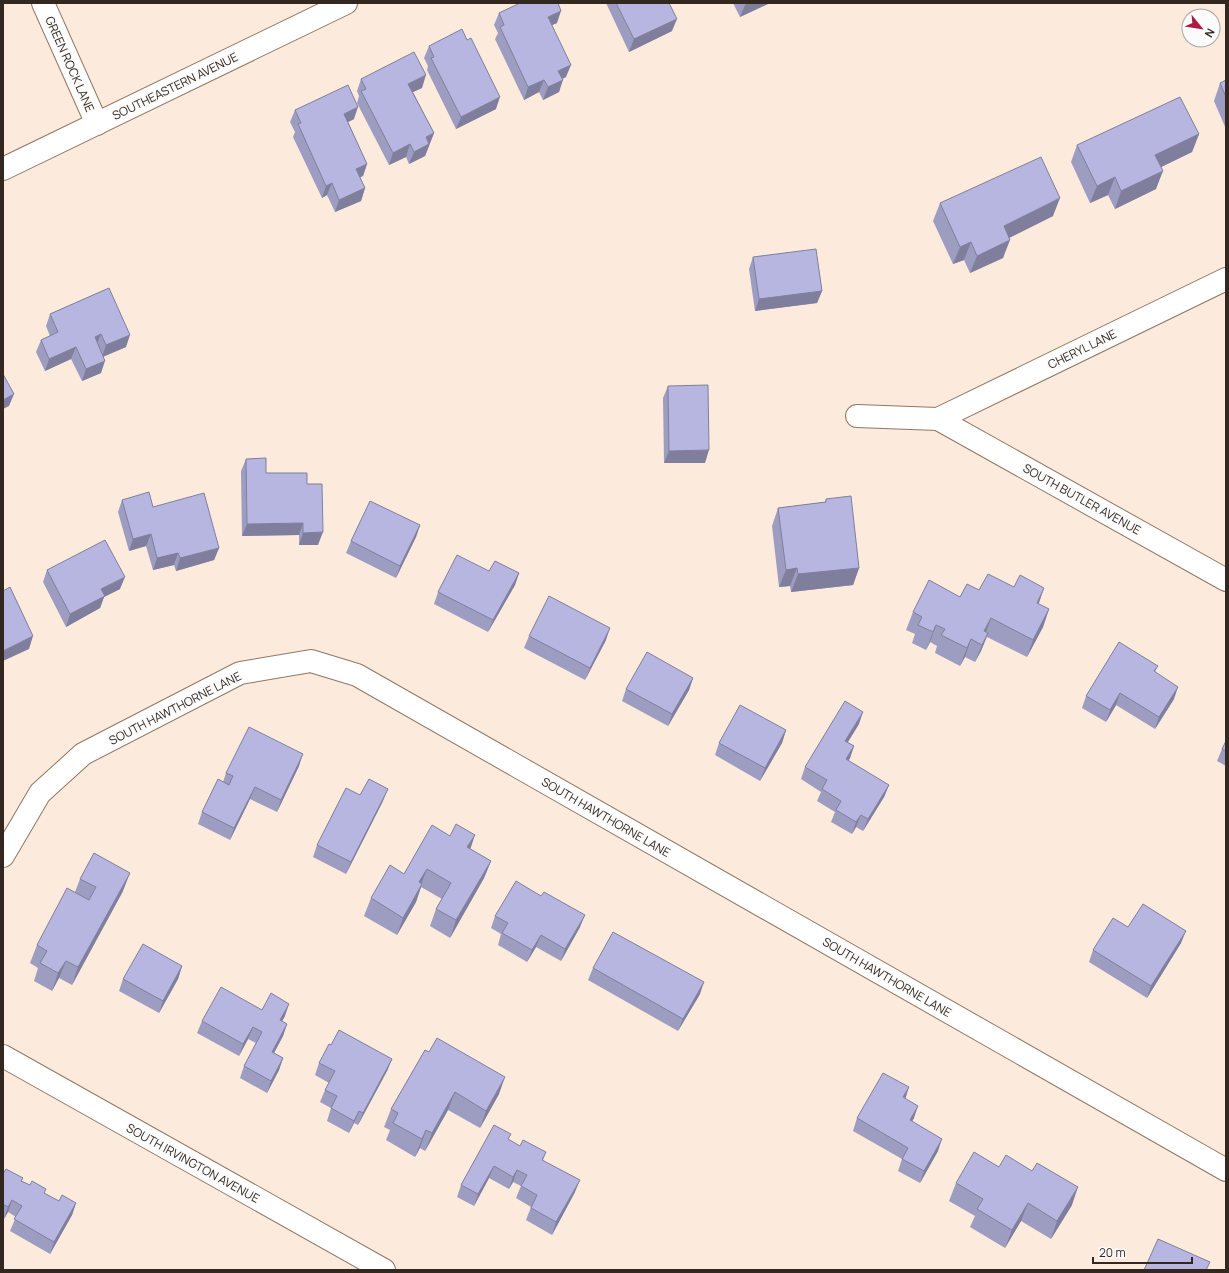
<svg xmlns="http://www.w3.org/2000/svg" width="1229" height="1273" font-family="Manrope,sans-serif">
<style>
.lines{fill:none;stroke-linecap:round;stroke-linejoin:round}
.minor-casing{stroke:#917762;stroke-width:24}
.primary-casing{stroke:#917762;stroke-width:24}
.minor{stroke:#fff;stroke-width:22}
.primary{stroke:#fff;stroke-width:22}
.wall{fill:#9d9dc1}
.shaded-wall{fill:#7f7f9d}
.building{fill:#b6b6e0;stroke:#7f7f9d}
.labels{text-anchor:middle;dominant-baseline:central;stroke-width:3.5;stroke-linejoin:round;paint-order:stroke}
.street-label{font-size:12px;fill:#33281f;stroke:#fbfbfb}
</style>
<rect width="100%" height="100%" fill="#fcebdc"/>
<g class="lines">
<g class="minor-casing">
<g id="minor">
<polyline points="43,3 97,124"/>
<polyline points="857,416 938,419 1226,580"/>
<polyline points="938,419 1226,279"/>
<polyline points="3,856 40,793 83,754 240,673 311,661 357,675 1226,1170"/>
<polyline points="3,1056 384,1270"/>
</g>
</g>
<g class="primary-casing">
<polyline id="primary" points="3,169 346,3"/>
</g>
<use href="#minor" class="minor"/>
<use href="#primary" class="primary"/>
</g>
<g class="wall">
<polygon points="606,3 669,3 672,31 629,52"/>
<polygon points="733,3 770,3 740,17"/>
<polygon points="499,13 557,23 552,25 566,77 562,79 559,92 543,100 539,92 524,100 495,39 498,33 494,25"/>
<polygon points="429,46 496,109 456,129 427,70 428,66 424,58"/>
<polygon points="361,79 422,88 413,92 434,133 425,156 409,164 406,157 389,165 357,103 359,96 357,91"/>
<polygon points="1226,80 1226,129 1214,101 1220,83"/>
<polygon points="295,110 354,119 348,122 367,164 363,176 360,177 365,188 361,201 335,212 327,195 322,198 293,137 295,132 290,122"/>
<polygon points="1199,134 1192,152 1161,167 1156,189 1115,209 1108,195 1090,203 1071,162 1077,145"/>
<polygon points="940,203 1053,216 1009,238 1003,258 970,273 964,260 953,264 933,221"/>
<polygon points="753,257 822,291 817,303 755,311 749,269"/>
<polygon points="109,288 126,347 103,357 101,373 82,381 71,359 45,371 36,352 41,340 50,336 46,326 50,314"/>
<polygon points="668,386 705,463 664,463 663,398"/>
<polygon points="246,459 266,473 307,484 318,545 299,545 299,535 242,536 241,471"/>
<polygon points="826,499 859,568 853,585 791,592 790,586 779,587 772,526 778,508 825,502"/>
<polygon points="122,500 153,507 219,548 214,560 176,571 174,565 153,570 146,546 129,551 118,512"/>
<polygon points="420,525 416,537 396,578 346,553 351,541"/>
<polygon points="47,570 120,589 104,597 100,608 66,627 43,582"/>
<polygon points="489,571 519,573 515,585 488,632 434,604 438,592"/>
<polygon points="979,590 1039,604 1049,609 1043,627 1027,657 987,637 981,651 975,662 965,657 960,666 935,653 937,646 930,642 926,650 912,643 915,634 906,630 913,612"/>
<polygon points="529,636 606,640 585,680 524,648"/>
<polygon points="1158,666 1155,672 1174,699 1155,729 1116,705 1106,722 1082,708 1086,696"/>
<polygon points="693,678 689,690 668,726 622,701 626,689"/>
<polygon points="859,724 848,742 854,746 850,758 848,761 889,785 884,797 863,831 856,827 852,834 831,822 835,812 817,801 821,792 801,779 805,767"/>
<polygon points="786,730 782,743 760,781 715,755 719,743"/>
<polygon points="1226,741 1226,766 1217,761 1222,749"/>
<polygon points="299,766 277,812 250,799 230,840 198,824 202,812 223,782 226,773"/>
<polygon points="360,795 383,801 346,874 313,857 317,845"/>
<polygon points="470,849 491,861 484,878 450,938 430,926 436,909 442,899 421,887 416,902 397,935 364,916 371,898 404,874"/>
<polygon points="80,879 123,891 72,985 59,978 52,991 34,981 38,968 30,963 37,945 75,892"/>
<polygon points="495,916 580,927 561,961 536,947 527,962 498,945 501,934 491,928"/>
<polygon points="1128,927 1181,943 1147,998 1089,962 1093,950"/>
<polygon points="182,966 178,979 159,1013 119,991 123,979"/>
<polygon points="593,968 700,994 678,1031 588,980"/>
<polygon points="262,1010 285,1016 282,1021 287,1024 283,1036 274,1053 283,1058 279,1070 267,1093 240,1078 244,1066 256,1043 248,1039 239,1056 197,1033 202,1021"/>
<polygon points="331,1045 392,1059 387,1071 358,1125 354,1123 349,1133 327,1121 331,1108 320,1102 325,1090 329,1083 315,1075 319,1063"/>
<polygon points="425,1050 499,1094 480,1128 448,1110 425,1151 420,1148 415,1157 386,1140 390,1130 384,1127 391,1109"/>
<polygon points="905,1098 914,1118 912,1121 938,1151 920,1183 898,1171 902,1159 853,1131 857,1118"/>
<polygon points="509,1140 520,1146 546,1152 543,1160 575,1192 552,1235 526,1220 531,1207 516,1198 521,1186 513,1182 509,1189 489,1178 474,1206 457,1197 461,1185"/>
<polygon points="999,1167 1072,1205 1051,1239 1021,1221 1005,1248 970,1227 975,1216 949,1201 956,1183"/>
<polygon points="3,1174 21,1181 59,1201 76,1203 72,1215 50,1254 10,1231 16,1217 8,1212 4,1219 3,1218"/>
</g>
<g class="shaded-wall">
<polygon points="748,3 770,3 740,17 745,5"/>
<polygon points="561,11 557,23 543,29 548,17"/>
<polygon points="677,19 672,31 629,52 634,39"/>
<polygon points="571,65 566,77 554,83 558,71"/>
<polygon points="426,75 422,88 404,96 408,84"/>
<polygon points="544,80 539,92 524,100 528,87"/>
<polygon points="563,80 559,92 543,100 548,87"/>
<polygon points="500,97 496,109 456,129 461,117"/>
<polygon points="358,107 354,119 340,126 344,114"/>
<polygon points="434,133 425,156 409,164 414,152 426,137"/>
<polygon points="1199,134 1192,152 1149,173 1155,155"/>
<polygon points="410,144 406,157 389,165 393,153"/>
<polygon points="367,164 363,176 352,181 356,169"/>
<polygon points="1163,171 1156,189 1115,209 1121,191"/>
<polygon points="1115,177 1108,195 1090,203 1097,186"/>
<polygon points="332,183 327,195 322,198 326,186"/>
<polygon points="365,188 361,201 335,212 339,200"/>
<polygon points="1060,198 1053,216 997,244 1004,226"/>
<polygon points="1010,240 1003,258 970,273 977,256"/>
<polygon points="971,242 964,260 953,264 960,247"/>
<polygon points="822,291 817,303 755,311 759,299"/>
<polygon points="101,334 96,346 95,337"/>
<polygon points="130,335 126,347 102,357 106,345"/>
<polygon points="76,347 71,359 45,371 49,359"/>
<polygon points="105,361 101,373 82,381 86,369"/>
<polygon points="14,394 9,406 3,409 3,400"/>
<polygon points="709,450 705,463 664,463 669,451"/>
<polygon points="303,523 299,535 242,536 247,524"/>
<polygon points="420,525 416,537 396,578 400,566"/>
<polygon points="323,532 318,545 299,545 303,533"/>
<polygon points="151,534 146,546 129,551 133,539"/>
<polygon points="219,548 214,560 176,571 180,558"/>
<polygon points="178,553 174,565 153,570 157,558"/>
<polygon points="797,568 790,586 779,587 786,570"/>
<polygon points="859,568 853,585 791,592 798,574"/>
<polygon points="519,573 515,585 488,632 493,620"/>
<polygon points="125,577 120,589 104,597 100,608 66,627 70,614 101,589"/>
<polygon points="1044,588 1038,606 1037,603"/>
<polygon points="1049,609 1043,627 1027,657 1033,640"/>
<polygon points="991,618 985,635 984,631"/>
<polygon points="936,625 930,642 926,650 933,632"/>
<polygon points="610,628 606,640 585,680 590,668"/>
<polygon points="988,633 981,651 975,662 982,645"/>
<polygon points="33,636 29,649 3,661 3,651"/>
<polygon points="971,639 965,657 960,666 967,648"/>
<polygon points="693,678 689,690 668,726 672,714"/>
<polygon points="1178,687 1174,699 1155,729 1159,717"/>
<polygon points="1120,693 1116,705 1106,722 1110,710"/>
<polygon points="863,712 859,724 841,753 845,741"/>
<polygon points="786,730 782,743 760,781 765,768"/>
<polygon points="854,746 850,758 842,771 846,759"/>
<polygon points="303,754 299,766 277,812 281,800"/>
<polygon points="889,785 884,797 863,831 868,819"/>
<polygon points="255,787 250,799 230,840 234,828"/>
<polygon points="388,789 383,801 346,874 351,862"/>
<polygon points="861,815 856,827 852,834 856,822"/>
<polygon points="475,835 469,853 467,847"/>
<polygon points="491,861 484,878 450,938 456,920"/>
<polygon points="427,869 420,887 419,882"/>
<polygon points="130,873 123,891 72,985 78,967"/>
<polygon points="422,884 416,902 397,935 403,918"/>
<polygon points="585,915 580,927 561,961 565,949"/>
<polygon points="1186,931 1181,943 1147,998 1151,986"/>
<polygon points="541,935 536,947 527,962 532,950"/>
<polygon points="66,961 59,978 52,991 58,973"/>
<polygon points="182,966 178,979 159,1013 163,1001"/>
<polygon points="704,982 700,994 678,1031 683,1019"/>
<polygon points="289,1004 285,1016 276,1032 280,1020"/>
<polygon points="287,1024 283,1036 268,1064 272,1052"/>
<polygon points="253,1027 248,1039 239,1056 243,1044"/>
<polygon points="283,1058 279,1070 267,1093 271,1081"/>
<polygon points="392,1059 387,1071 358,1125 363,1113"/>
<polygon points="505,1077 499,1094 480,1128 486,1111"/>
<polygon points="909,1087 905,1100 903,1097"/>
<polygon points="455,1092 448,1110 425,1151 432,1133"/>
<polygon points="918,1106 914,1118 906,1132 910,1120"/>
<polygon points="359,1111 354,1123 349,1133 354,1121"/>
<polygon points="426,1130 420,1148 415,1157 422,1139"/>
<polygon points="942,1139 938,1151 920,1183 924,1171"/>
<polygon points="494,1166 489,1178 474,1206 478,1194"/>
<polygon points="517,1170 513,1182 509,1189 513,1177"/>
<polygon points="580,1180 575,1192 552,1235 556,1222"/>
<polygon points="1078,1187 1072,1205 1051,1239 1057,1221"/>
<polygon points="12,1200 8,1212 4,1219 8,1207"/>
<polygon points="76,1203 72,1215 50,1254 54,1242"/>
<polygon points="1028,1203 1021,1221 1005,1248 1012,1230"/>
</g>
<g class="building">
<polygon points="520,3 558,3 561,11 548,17 571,65 558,71 563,80 548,87 544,80 528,87 500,27 504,25 499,13"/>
<polygon points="616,3 669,3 677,19 634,39"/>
<polygon points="462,29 467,40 471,38 500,97 461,117 431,58 434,57 429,46"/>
<polygon points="414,52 426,75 408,84 434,133 426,137 429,144 414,152 410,144 393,153 361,91 366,89 361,79"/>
<polygon points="1226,80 1226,97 1220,83"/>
<polygon points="348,85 358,107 344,114 367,164 356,169 365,188 339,200 332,183 326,186 298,124 301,123 295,110"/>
<polygon points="1180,97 1199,134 1155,155 1163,171 1121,191 1115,177 1097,186 1077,145"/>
<polygon points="1041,157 1060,198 1004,226 1010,240 977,256 971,242 960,247 940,203"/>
<polygon points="816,249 822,291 759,299 753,257"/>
<polygon points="109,288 130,335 106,345 101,334 95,337 105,361 86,369 76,347 49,359 41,340 58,332 50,314"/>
<polygon points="3,374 14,394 3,400"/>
<polygon points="708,385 709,450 669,451 668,386"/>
<polygon points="266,458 266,473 307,473 307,484 322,484 323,532 303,533 303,523 247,524 246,459"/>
<polygon points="149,492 153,507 204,493 219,548 180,558 178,553 157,558 151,534 133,539 122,500"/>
<polygon points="851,496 859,568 798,574 797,568 786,570 778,508 826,502 826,499"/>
<polygon points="370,501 420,525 400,566 351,541"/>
<polygon points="105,540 125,577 101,589 105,596 70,614 47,570"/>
<polygon points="457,555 489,571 495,561 519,573 493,620 438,592"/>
<polygon points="988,574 1014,587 1020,575 1044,588 1037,603 1049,609 1033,640 991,618 984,631 988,633 982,645 971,639 967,648 941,635 945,629 936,625 933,632 918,625 922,617 913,612 929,580 960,597 967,584 979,590"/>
<polygon points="10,587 33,636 3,651 3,591"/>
<polygon points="549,596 610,628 590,668 529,636"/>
<polygon points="1119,642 1158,666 1154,671 1178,687 1159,717 1120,693 1110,710 1086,696"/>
<polygon points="647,652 693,678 672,714 626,689"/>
<polygon points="845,701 863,712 845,741 854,746 846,759 889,785 868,819 861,815 856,822 836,810 841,801 822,789 827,780 805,767"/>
<polygon points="740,705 786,730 765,768 719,743"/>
<polygon points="249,727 303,754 281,800 255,787 234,828 202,812 218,779 229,785 233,776 226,773"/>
<polygon points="1226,741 1226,751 1222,749"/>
<polygon points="369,779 388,789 351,862 317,845 346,788 360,795"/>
<polygon points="456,824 475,835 467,847 491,861 456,920 436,909 451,883 427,869 419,882 422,884 403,918 371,898 390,865 404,874 432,825 450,836"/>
<polygon points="94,853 130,873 78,967 66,961 58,973 40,963 47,951 37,945 67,888 89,900 96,887 80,879"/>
<polygon points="516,881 541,896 544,892 585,915 565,949 541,935 532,950 502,933 508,923 495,916"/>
<polygon points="1143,904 1186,931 1151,986 1093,950 1113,918 1128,927"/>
<polygon points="613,932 704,982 683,1019 593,968"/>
<polygon points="143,944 182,966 163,1001 123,979"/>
<polygon points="221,987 262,1010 271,993 289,1004 280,1020 287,1024 272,1052 283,1058 271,1081 244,1066 262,1032 253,1027 243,1044 202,1021"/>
<polygon points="339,1030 392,1059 363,1113 359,1111 354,1121 331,1108 337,1096 325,1090 335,1071 319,1063 329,1044 331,1045"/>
<polygon points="437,1038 505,1077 486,1111 455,1092 432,1133 426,1130 422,1139 393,1123 398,1113 391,1109 425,1050 429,1052"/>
<polygon points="883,1073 909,1087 903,1097 918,1106 910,1120 942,1139 924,1171 902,1159 908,1148 857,1118"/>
<polygon points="494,1125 511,1134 508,1139 520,1146 523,1140 546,1152 542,1160 580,1180 556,1222 531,1208 537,1195 521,1186 527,1175 517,1170 513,1177 494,1166 478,1194 461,1185"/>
<polygon points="974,1152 999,1167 1006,1155 1032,1171 1037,1163 1078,1187 1057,1221 1028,1203 1012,1230 977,1209 983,1199 956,1183"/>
<polygon points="6,1169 23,1178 21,1181 30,1185 32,1181 46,1189 44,1193 59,1201 62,1195 76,1203 54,1242 14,1219 22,1206 12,1200 8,1207 3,1204 3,1174"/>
<polygon points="1158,1239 1210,1262 1206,1270 1144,1270"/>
</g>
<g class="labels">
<g class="street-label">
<text transform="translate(70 64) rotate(66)">GREEN ROCK LANE</text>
<text transform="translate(175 86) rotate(-26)">SOUTHEASTERN AVENUE</text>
<text transform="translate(1082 349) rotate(-26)">CHERYL LANE</text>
<text transform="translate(1082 499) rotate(29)">SOUTH BUTLER AVENUE</text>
<text transform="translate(175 708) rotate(-27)">SOUTH HAWTHORNE LANE</text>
<text transform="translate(606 817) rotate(30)">SOUTH HAWTHORNE LANE</text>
<text transform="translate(887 977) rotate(30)">SOUTH HAWTHORNE LANE</text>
<text transform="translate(193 1163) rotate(29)">SOUTH IRVINGTON AVENUE</text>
</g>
</g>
<rect width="1229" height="1273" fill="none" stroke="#33281f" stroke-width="8"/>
<g transform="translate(1201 28) rotate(120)"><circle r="19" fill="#fbfbfb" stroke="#aba7a3"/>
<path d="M0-3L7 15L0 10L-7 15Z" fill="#ad1943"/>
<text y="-6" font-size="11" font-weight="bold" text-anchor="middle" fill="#33281f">N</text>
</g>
<path d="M1093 1257v6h99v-6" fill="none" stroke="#33281f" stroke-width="2"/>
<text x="1099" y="1257" font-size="12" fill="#33281f" stroke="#fbfbfb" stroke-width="3" paint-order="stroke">20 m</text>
</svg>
